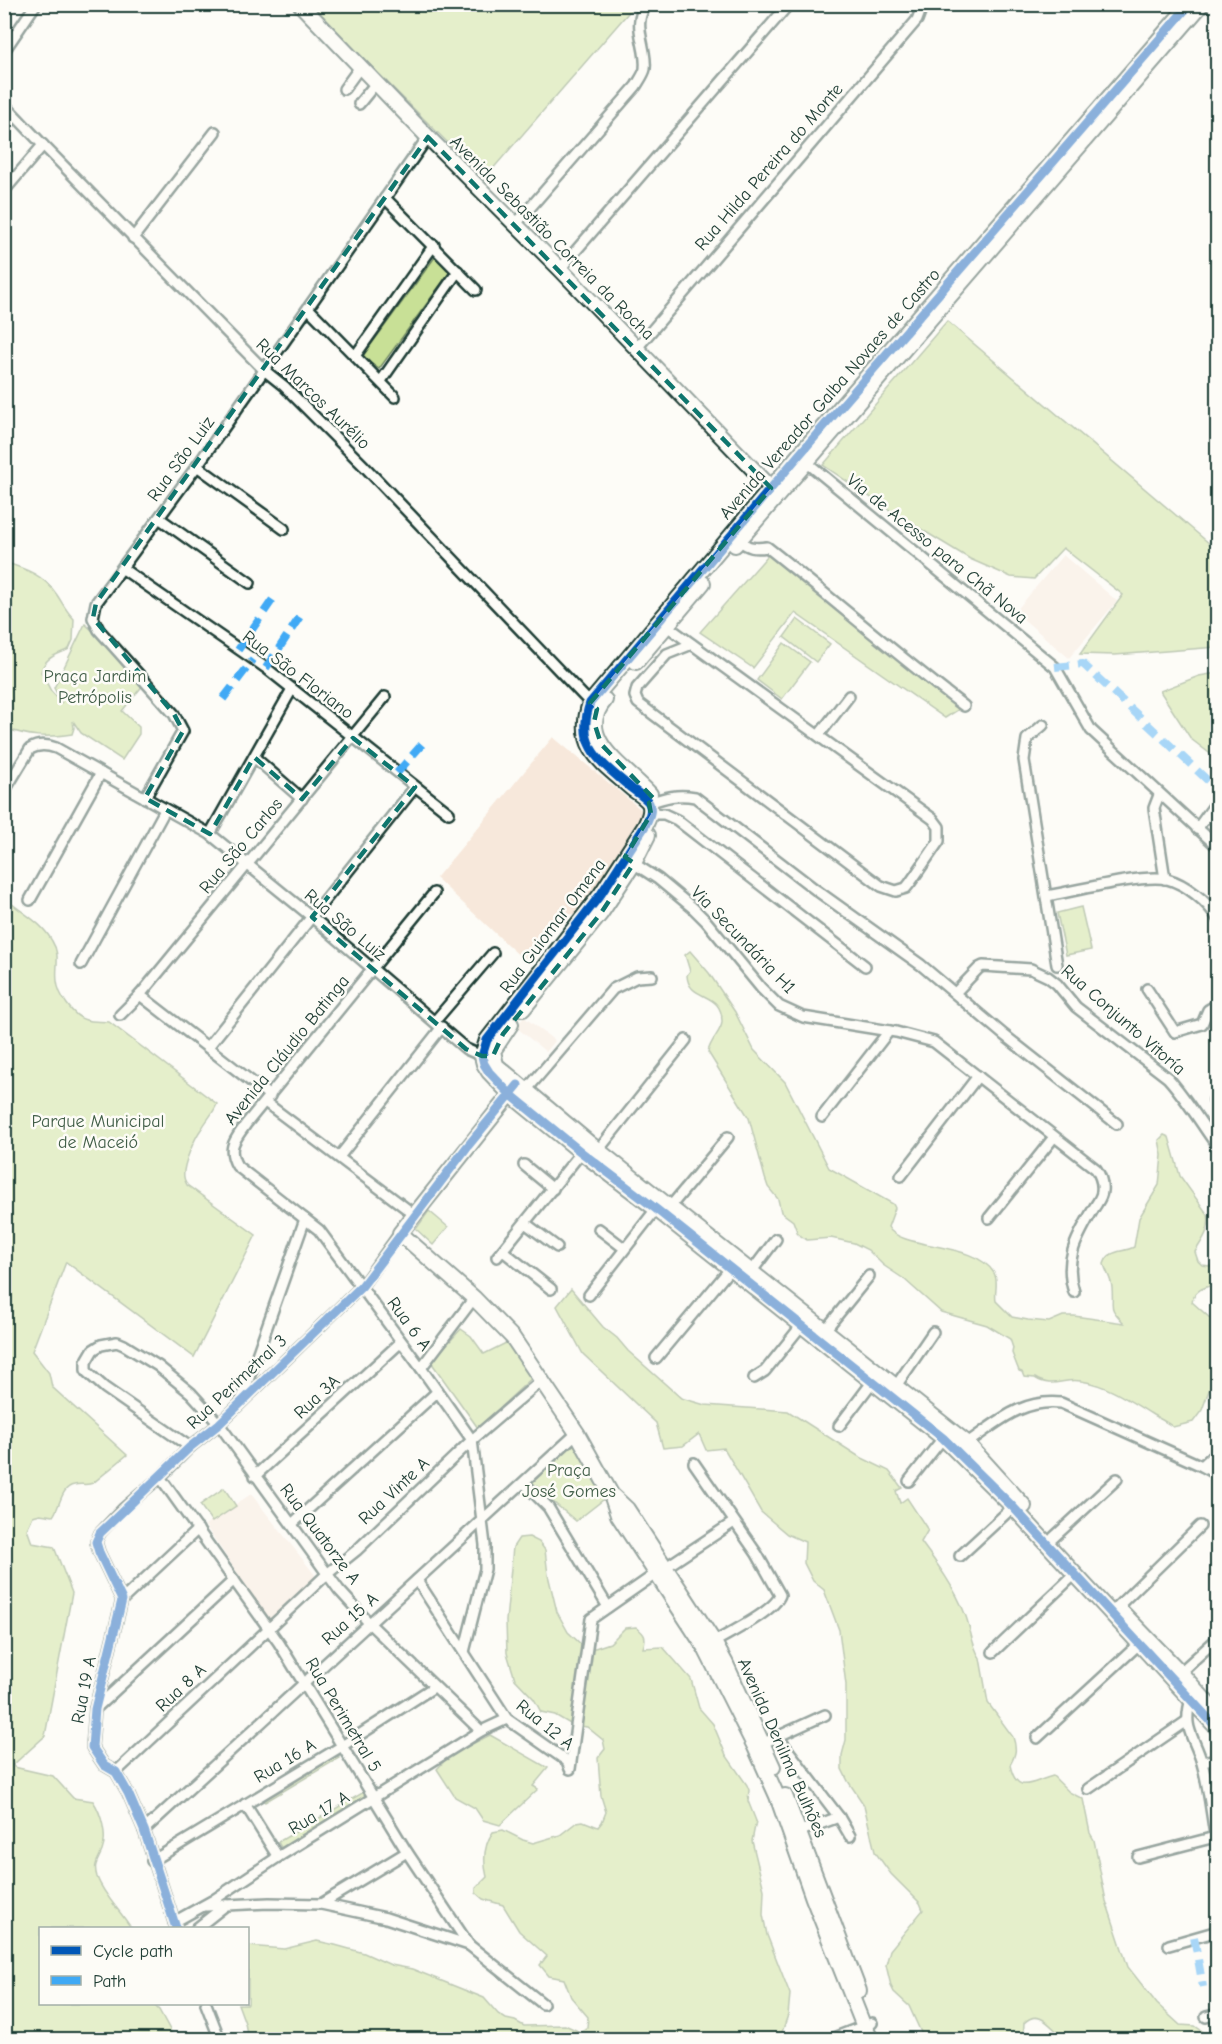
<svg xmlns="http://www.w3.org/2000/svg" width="1222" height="2044" font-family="'Comic Neue',sans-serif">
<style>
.built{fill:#f7e8db}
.green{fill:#c8e096;stroke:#748e65;stroke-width:1.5}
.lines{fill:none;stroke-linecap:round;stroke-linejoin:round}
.street-casing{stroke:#1f3d34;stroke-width:14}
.secondary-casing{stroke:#1f3d34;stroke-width:18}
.street{stroke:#fdfcf7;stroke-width:9}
.secondary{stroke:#fdfcf7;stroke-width:14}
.quiet{stroke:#3fa9f5;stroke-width:8;stroke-dasharray:15 8;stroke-linecap:butt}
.cycleway-casing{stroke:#fdfcf7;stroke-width:13}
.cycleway{stroke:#0057b8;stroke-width:9}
.marked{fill:none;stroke:#0f766e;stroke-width:4.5;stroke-dasharray:12 8;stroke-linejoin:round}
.labels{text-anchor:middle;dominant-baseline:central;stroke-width:5;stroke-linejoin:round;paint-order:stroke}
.street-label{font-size:18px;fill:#1f3d34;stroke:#fdfcf7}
.park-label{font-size:18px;fill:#415e48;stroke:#fdfcf7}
</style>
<rect width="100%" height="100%" fill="#fdfcf7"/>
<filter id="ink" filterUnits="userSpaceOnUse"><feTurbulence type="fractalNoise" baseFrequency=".0167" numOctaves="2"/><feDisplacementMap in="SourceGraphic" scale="12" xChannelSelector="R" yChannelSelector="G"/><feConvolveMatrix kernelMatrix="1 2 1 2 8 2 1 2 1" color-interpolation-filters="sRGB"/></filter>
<g filter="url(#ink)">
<g class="built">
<polygon points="1063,555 1117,601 1069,658 1015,612"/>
<polygon points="553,737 644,812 618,857 607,868 605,879 580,910 574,914 566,915 526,962 436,878"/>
<polygon points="524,1017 555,1041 546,1052 516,1027"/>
<polygon points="251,1494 315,1575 313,1581 271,1622 205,1525"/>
</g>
<g class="green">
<polygon points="310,5 635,5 484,179"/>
<polygon points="435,257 452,269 379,369 362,357"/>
<polygon points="947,321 1217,550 1217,647 1115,655 1080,654 1123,595 1063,548 1034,579 1011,577 970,559 888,509 823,465"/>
<polygon points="769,554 961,708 945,718 795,613 753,668 700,632"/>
<path d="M4,562C26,569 44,575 57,595C63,604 66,611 74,619L73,640L69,649C55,656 46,656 41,672L51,691L62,703L54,688L85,624L102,639L144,684L122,711L139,727V734L122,760L81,733L73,721L74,728L72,734C46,738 29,737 5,728Z"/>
<polygon points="797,619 830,644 816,662 784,637"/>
<polygon points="784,643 810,662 782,699 757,680"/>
<polygon points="1217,673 1218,673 1217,759 1191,739 1160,691 1199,676"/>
<path d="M5,898C20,912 42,922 52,941C61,955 55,967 57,981C58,994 73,1017 86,1020C93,1022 102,1021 109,1022L217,1104C213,1114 207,1119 202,1128C195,1137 182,1166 184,1177C184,1180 186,1182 187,1185L256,1235L194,1357L66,1262L32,1351L49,1373L52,1387L127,1455L93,1483C86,1486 82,1483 74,1485C61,1487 60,1507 53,1516L40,1514L33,1516L27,1529L32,1543L54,1547L72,1593L45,1736L13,1765L14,1767L53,1776L73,1798L93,1801C101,1813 108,1836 102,1851C98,1861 93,1864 97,1877C104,1896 121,1911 131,1928H40V2004H153L159,2010L175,2039H5Z"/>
<polygon points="1081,907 1091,950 1066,955 1057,913"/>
<path d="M690,951L709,973L735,1012L754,1050L785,1082L829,1168L893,1204L895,1208L888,1227C900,1250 975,1241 994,1273C999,1282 994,1292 996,1301L1012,1317L1028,1320L1049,1322L1063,1316H1074L1124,1323C1107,1305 1114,1310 1112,1288C1112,1280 1106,1272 1104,1264C1109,1249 1122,1253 1134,1247L1139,1218L1159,1185L1162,1155L1159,1140L1164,1135L1169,1137L1180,1176L1208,1215C1211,1230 1202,1240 1195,1252L1198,1261L1202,1265L1217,1267V1284C1206,1287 1195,1288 1192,1302L1210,1318L1218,1319L1217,1368L1202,1410L1193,1422L1173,1427C1167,1422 1160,1419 1153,1415C1130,1401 1108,1385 1081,1381C1063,1378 1052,1389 1035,1378L1024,1377L1022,1372L1019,1371L1012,1353L1013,1348L1010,1339L987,1325L941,1312L904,1279L883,1265L868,1250L854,1243L831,1238L807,1240L798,1234L793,1221L781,1212L778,1199L768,1187L765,1178L749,1118L708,1052C710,1040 722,1031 722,1022C723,990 688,1002 687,975L690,971L685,955Z"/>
<polygon points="429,1211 448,1227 433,1245 416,1229"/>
<path d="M571,1289L603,1327L617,1338L628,1351L681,1398L705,1405L788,1411L858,1456L889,1471L902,1488L896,1491L900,1503L907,1498L928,1530L921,1542C938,1565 955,1588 965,1614C971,1628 971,1645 980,1658L988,1703L1013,1737C1017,1749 1016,1754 1010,1765C1017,1797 1032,1781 1053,1776L1069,1792L1083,1799L1090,1833L1094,1840L1106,1901L1128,1967L1157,2004L1180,2025L1195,2026L1213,2039H1065C1052,2029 1040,2007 1024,2023L1023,2039H924L909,2006L894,1992L891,1986L886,1965L890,1950L923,1910L920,1903L891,1874L875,1852L864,1805L848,1781L842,1769V1755L846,1740V1685L839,1630L824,1590L813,1581L804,1563L805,1542L787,1534L761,1512L724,1448L706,1450L699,1434L683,1446L663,1448L656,1423L583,1354L557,1306Z"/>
<polygon points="461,1329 471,1336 484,1354 508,1342 534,1376 478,1428 431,1362"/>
<polygon points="576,1439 608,1496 576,1521 529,1482"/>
<polygon points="224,1488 236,1506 212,1522 200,1505"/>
<path d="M529,1537L539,1542L545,1550L548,1575L557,1612L568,1632L584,1647L595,1648L610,1643L625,1628L636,1627C645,1634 647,1637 643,1648L663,1647L691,1679L699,1708L713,1724L726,1755L747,1785L749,1790L748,1801L756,1821L752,1841L764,1890L763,1915L767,1935L790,1994L788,2015L781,2035V2039H248L245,2023L238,2004H248V1946L284,1949L317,1941L335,1945L364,1953L391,1965L412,1969L484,1998L498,2014L506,2019L515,2021L524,2026L565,2025L580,2032L587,2027L588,2017L571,1997L564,1979L549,1976L540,1965L547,1956L519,1931L503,1905L483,1899L476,1893V1888L487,1877C483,1861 483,1846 493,1832L503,1830L523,1840L533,1843L560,1835L577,1822L583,1821L598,1827L602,1822L606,1812L601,1796L598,1758L605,1749L603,1740L587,1727L572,1725L555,1715L541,1712L534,1699L515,1679L507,1653L506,1621L513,1547L519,1538Z"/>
<polygon points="490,1735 548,1768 533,1786 538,1789 500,1825 483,1820 475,1808 455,1797 437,1769 450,1755"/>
<polygon points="337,1753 339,1758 265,1802 262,1797"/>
<polygon points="364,1792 366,1798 282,1849 278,1842"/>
</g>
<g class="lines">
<g class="street-casing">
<g id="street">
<polyline points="4,51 36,4"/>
<polyline points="344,89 360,67"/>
<polyline points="4,104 43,145 264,370 284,386 364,466 594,707"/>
<polyline points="359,104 376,83"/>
<polyline points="4,130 14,116"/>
<polyline points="4,191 43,145"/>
<polyline points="385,198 476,290"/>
<path d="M515,225L636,86C639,81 644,74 645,69C648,47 630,24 647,4"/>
<polyline points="133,238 215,132"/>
<polyline points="560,269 789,4"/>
<polyline points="309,309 395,397"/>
<polyline points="636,349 917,20 923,4"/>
<polyline points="355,356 434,245"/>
<polyline points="381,381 458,271"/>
<polyline points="804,460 1055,667 1091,730 1218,847"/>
<polyline points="197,466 284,529"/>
<polyline points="159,518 250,583"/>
<path d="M739,540C748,548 755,549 767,547C833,599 897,655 964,706"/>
<polyline points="123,569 266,668 449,813"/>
<polyline points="667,626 933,819 939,827 939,841 910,883 906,888 896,891 881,886 638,703 635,696 637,688 667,654 692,644"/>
<polyline points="1043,725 1027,739 1024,760 1057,965"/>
<polyline points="819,735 849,696"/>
<polyline points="254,757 302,799"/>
<path d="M4,792L30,749C38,744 48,745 56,748L210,834L312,917L466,1049L482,1056H487"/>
<polyline points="1159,795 1154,808 1165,879"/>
<polyline points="145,798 183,731 174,714 99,630 93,618 96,603 197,466 428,137"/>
<path d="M649,803C665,797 677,794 695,797L816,890L921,965L1004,1035L1117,1124"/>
<polyline points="651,814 664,814 677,820 865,966"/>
<polyline points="1197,829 1218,800"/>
<polyline points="210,834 292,689"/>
<path d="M630,861L658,879L693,908L706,921L761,988L779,1006L803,1017L896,1032L934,1042L1096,1169C1100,1175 1103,1183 1102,1191C1102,1197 1097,1203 1094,1208C1078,1236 1063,1258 1074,1292"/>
<path d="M434,893L246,1124C236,1139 226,1147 237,1166L319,1230L421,1368L472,1440L485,1545V1569L464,1652"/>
<path d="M1047,896C1075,891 1141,874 1167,879C1186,884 1208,902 1218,919"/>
<polyline points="30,900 101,773"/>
<polyline points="81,964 165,810"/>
<polyline points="1147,989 1175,1032 1202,1024 1208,1010 1218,1004"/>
<path d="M955,993L979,968L983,966L1031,969L1048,977L1057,984L1076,1007L1168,1078C1187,1099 1201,1124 1218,1147"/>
<polyline points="140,995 270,1096"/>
<polyline points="120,1015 140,995 385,697"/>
<polyline points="435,1021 493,953"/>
<polyline points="208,1047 415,787"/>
<polyline points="523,1094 613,989 637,977 652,976"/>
<polyline points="1214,1100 1218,1099"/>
<polyline points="265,1102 415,1215"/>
<polyline points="822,1117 889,1031"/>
<polyline points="596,1153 686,1040"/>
<polyline points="339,1157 442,1027"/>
<polyline points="524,1165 553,1189"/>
<polyline points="901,1176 978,1076"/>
<polyline points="670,1207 728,1137"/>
<polyline points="989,1218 1054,1137"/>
<polyline points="525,1223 557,1247"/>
<polyline points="599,1229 624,1248"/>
<polyline points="503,1251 551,1289"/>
<polyline points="497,1257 584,1149"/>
<polyline points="752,1271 776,1239"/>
<polyline points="589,1295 656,1209"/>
<polyline points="822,1334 869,1276"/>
<polyline points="656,1358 730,1269"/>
<polyline points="421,1368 474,1298"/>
<polyline points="754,1378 765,1371 805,1321"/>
<polyline points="896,1386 933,1332"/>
<polyline points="240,1403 305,1219"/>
<polyline points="839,1426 873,1381"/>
<path d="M967,1443C998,1422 1021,1399 1061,1403L1202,1466L1218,1475"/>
<polyline points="190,1447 105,1388 88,1373 86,1370 86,1362 93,1350 101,1345 117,1342 124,1345 158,1366 191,1393 219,1424 339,1590 370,1624 481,1731"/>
<path d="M694,1463L757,1554L780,1595C774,1612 727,1634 711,1644"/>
<polyline points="1202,1466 1218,1451"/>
<polyline points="255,1476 401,1342"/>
<polyline points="160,1477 279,1643 407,1852 469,1945"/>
<polyline points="909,1481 943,1438"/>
<polyline points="524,1483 548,1507 608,1607"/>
<polyline points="292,1524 437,1392"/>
<polyline points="1053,1538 1117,1479"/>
<polyline points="960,1556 1013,1507"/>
<polyline points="417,1580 507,1719 567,1761 570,1769 591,1619 657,1573 734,1522"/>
<polyline points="122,1600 198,1529"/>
<polyline points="1117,1607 1200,1526"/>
<polyline points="993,1652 1075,1574"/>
<polyline points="1176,1676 1218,1638"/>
<path d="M1192,1696C1181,1729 1194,1735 1202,1763C1210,1791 1212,1822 1218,1851"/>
<polyline points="95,1709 234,1580"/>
<polyline points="778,1737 839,1817 850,1836"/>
<polyline points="1037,1738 1139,1644"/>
<polyline points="757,1746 825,1715"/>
<polyline points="1202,1762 1218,1759"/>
<polyline points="116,1772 327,1574 357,1550 472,1440 543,1379"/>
<polyline points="1088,1789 1187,1721"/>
<polyline points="245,1804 278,1857"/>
<polyline points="144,1830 577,1433"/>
<polyline points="795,1833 839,1817"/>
<polyline points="1138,1857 1215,1837"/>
<polyline points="152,1861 342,1746 434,1687"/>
<polyline points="321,1904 407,1852"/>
<polyline points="206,1906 269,1903 321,1904 386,1918 469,1945 543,2004"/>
<polyline points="174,1922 212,1901 278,1857 481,1731 507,1719"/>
<polyline points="176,1928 144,1830 128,1793 116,1772 104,1765 92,1747 95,1709 122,1600 99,1552 96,1542 100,1533 123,1509 160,1477 190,1447 219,1424 362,1286 400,1233"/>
<polyline points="197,1928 226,1905"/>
<polyline points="1169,1945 1218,1931"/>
<polyline points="206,2004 220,2040"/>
<polyline points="1206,2017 1218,2014"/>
<polyline points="828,2040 872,2023"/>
</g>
</g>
<g class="secondary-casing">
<g id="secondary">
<polyline points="300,4 428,137 560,269 776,493"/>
<path d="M1190,4L799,455L590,703C575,747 601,762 631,788C636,792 646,798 649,803C653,811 648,819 645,826L601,894L487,1040L482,1056L484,1064L489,1072L510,1094L581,1152L656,1209L943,1438L1013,1507L1218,1729"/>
<polyline points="735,545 1202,4"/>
<polyline points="636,662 703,583"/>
<path d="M605,700C572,738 628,769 650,794"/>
<polyline points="523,1009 601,913 634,863 648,835"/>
<polyline points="511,1024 493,1051 496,1065 589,1143 967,1443 1024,1506"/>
<polyline points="516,1087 400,1233 474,1298 513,1338 577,1433 611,1494 618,1515 705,1648 755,1747 777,1796 813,1898 864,2027 872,2040"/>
<polyline points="613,1496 627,1509 714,1642 725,1662 773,1767"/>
<polyline points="1121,1611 1180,1672 1218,1715"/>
<polyline points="785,1796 859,1991"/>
</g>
</g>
<use href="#street" class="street"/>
<use href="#secondary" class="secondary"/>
<g class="quiet">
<polyline points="238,650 273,599"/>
<polyline points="1055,667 1083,664 1218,790"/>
<polyline points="266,668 301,615"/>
<polyline points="223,699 253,660"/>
<polyline points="397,773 425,741"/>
<polyline points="1194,1937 1203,1987"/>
</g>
<g class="cycleway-casing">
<g id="cycleway">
<path d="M1190,4L799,455L590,703C575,747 601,762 631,788C636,792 646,798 649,803C653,811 648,819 645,826L601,894L487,1040L482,1056L484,1064L489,1072L510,1094L581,1152L656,1209L943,1438L1013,1507L1218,1729"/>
<polyline points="176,1928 144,1830 128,1793 116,1772 104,1765 92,1747 95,1709 122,1600 99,1552 96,1542 100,1533 190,1447 219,1424 362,1286 467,1147 518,1085"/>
</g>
</g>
<use href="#cycleway" class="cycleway"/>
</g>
</g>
<path d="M0 0H1222V2044H0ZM428,137L771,488L590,703L597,709L594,722L601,744L655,800L649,803L651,814L625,857L634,863L601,913L503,1034L493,1056H482L466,1049L312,917L415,787L353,738L302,799L254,757L210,834L145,798L183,731L174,714L93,618L96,603Z" fill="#fdfcf7" fill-opacity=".55" fill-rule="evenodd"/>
<path class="marked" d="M428,137L771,488L590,703L597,709L594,722L601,744L655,800L649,803L651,814L625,857L634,863L601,913L503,1034L493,1056H482L466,1049L312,917L415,787L353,738L302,799L254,757L210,834L145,798L183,731L174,714L93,618L96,603Z"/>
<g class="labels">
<g class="street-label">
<text transform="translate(769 167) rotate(-49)">Rua Hilda Pereira do Monte</text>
<text transform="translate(552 238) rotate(45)">Avenida Sebastião Correia da Rocha</text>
<text transform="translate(313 394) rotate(44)">Rua Marcos Aurélio</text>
<text transform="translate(830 394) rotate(-49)">Avenida Vereador Galba Novaes de Castro</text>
<text transform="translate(181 459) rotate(-54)">Rua São Luiz</text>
<text transform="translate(937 549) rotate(39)">Via de Acesso para Chã Nova</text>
<text transform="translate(298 675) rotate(37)">Rua São Floriano</text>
<text transform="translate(241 846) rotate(-50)">Rua São Carlos</text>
<text transform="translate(345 925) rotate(40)">Rua São Luiz</text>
<text transform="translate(553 926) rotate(-53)">Rua Guiomar Omena</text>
<text transform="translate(743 940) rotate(46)">Via Secundária H1</text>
<text transform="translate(1123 1020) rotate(41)">Rua Conjunto Vitoría</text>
<text transform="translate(287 1050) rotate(-51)">Avenida Cláudio Batinga</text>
<text transform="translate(409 1324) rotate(54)">Rua 6 A</text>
<text transform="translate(237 1382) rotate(-43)">Rua Perimetral 3</text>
<text transform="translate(317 1397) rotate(-43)">Rua 3A</text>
<text transform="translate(394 1491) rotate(-43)">Rua Vinte A</text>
<text transform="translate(320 1534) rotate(53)">Rua Quatorze A</text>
<text transform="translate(350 1619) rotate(-42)">Rua 15 A</text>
<text transform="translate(181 1688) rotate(-43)">Rua 8 A</text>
<text transform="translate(84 1690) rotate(-79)">Rua 19 A</text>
<text transform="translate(343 1715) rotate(59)">Rua Perimetral 5</text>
<text transform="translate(545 1725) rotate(39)">Rua 12 A</text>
<text transform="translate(782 1748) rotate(66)">Avenida Denilma Bulhões</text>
<text transform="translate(285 1761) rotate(-31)">Rua 16 A</text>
<text transform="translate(319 1813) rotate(-31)">Rua 17 A</text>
</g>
<g class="park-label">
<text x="95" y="676">Praça Jardim<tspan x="95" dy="21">Petrópolis</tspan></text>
<text x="98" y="1121">Parque Municipal<tspan x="98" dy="21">de Maceió</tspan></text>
<text x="569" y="1470">Praça<tspan x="569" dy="21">José Gomes</tspan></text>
</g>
</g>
<rect width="1222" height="2044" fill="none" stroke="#fdfcf7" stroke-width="24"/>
<rect x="12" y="12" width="1198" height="2020" fill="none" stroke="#1f3d34" stroke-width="2" filter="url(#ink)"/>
<rect x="39" y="1927" width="210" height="78" fill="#fdfcf7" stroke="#a4b0a9" stroke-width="1.5"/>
<rect x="51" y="1946" width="30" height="9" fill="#0057b8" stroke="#a4b0a9" stroke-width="1.5"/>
<text x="93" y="1957" font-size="18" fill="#1f3d34">Cycle path</text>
<rect x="51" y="1976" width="30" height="9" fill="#3fa9f5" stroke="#a4b0a9" stroke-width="1.5"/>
<text x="93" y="1987" font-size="18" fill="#1f3d34">Path</text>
</svg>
